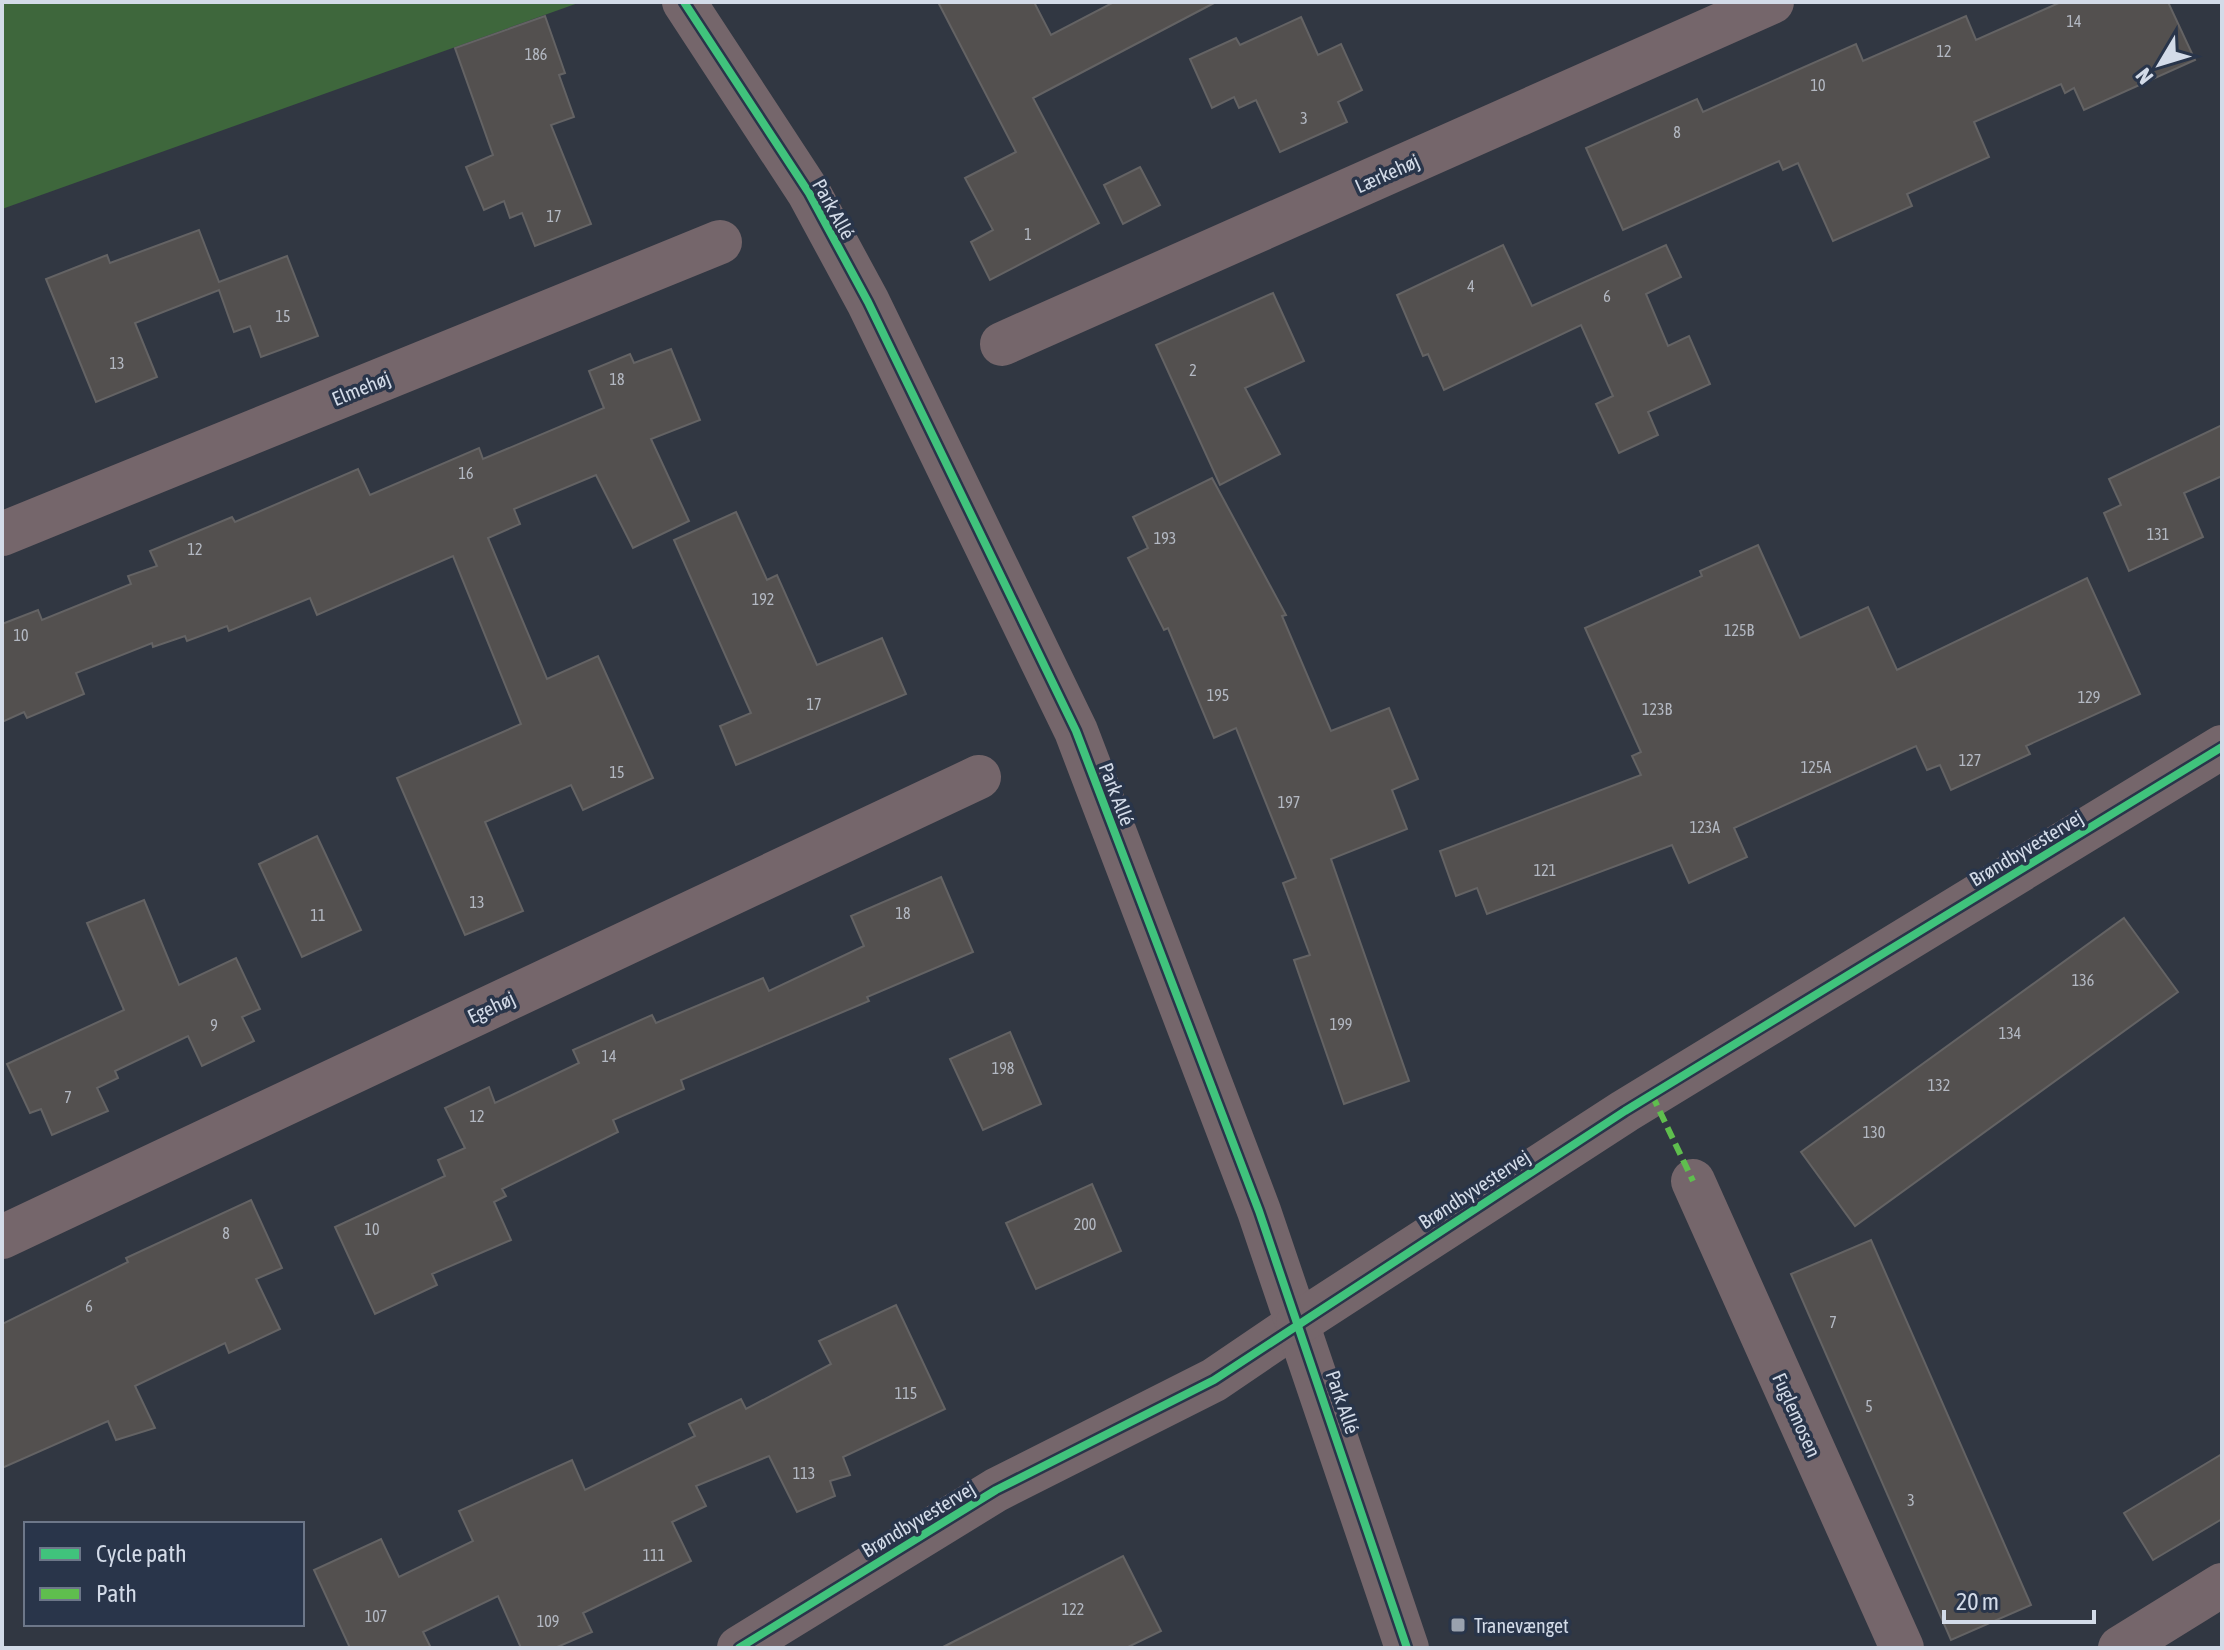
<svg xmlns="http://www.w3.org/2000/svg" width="2224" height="1650" font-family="'Asap Condensed',sans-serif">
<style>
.forest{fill:#3e673c}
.building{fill:#53504f;stroke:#646364;stroke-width:2}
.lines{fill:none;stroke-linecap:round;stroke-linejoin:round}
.minor{stroke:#75666b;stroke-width:44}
.tertiary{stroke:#75666b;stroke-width:44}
.quiet{stroke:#5fbe4e;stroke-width:6;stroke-dasharray:12 6;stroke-linecap:butt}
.cycleway-casing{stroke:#29354a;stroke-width:13}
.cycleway{stroke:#40c37c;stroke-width:8}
.poi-dot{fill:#9aa2ae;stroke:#29354a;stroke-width:3}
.labels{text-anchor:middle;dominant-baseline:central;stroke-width:7;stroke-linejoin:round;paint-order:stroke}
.number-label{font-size:16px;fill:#b3b8c2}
.street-label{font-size:20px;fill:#d3dbe8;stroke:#29354a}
.poi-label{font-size:20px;fill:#d3dbe8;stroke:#29354a;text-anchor:start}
</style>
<rect width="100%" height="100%" fill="#313742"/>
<polygon class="forest" points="2,2 581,2 2,209"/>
<g class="building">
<polygon points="938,2 1034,2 1051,35 1114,2 1216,2 1033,98 1099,223 990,280 971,242 993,230 965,178 1016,152"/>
<polygon points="2061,2 2168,2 2195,60 2084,110 2074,88 2065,93 2061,84 1974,122 1989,157 1907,194 1912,206 1833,241 1798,163 1783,170 1779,161 1623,230 1586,148 1697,99 1703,112 1856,44 1863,61 1966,16 1976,40"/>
<polygon points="545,16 565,73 559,75 574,117 551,125 591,224 535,246 522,213 510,218 504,201 484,210 466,167 493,155 455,48"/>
<polygon points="1301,17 1318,55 1341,44 1362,90 1338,102 1347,122 1280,152 1256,100 1239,108 1234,97 1212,108 1190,59 1236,38 1240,45"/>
<polygon points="1140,167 1160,205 1123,224 1104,185"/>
<polygon points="199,230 219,282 287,256 318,336 261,357 250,326 234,332 219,290 135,323 157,377 96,402 46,279 107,255 110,263"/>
<polygon points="1503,245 1532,306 1666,245 1681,277 1646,294 1668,346 1689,336 1710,384 1648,412 1658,435 1619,453 1596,404 1613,396 1581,325 1444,390 1428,354 1423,356 1397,295"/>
<polygon points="1273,293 1304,361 1245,388 1280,454 1220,485 1156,345"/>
<polygon points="671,349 700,420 651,439 689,521 633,548 596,475 514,509 520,524 488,538 547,679 598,656 653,778 583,810 571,785 485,822 523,911 465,935 397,778 521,724 453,556 317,615 310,598 229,631 227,626 187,641 185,636 153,647 152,643 76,673 84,694 27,718 24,712 2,722 2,624 38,610 42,620 131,584 128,576 157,566 150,551 232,517 235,522 358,469 370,495 479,448 483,459 604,408 589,371 630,354 634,363"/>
<polygon points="2222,425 2222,476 2184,493 2203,537 2129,571 2104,513 2121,505 2109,479"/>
<polygon points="1212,478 1286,615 1282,616 1331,731 1389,708 1418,779 1392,790 1407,829 1331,859 1409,1081 1344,1104 1294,960 1310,955 1283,883 1296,878 1236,728 1214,738 1168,628 1164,630 1128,558 1148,548 1133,517"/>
<polygon points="736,512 767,580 777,575 817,665 882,638 906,694 736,765 720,726 751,713 674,540"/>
<polygon points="1758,545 1800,638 1868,607 1897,670 2087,578 2140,694 2026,746 2030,754 1951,790 1940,765 1927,770 1916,746 1734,828 1747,857 1689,883 1672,845 1487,914 1477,888 1456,896 1440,851 1641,775 1632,756 1641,752 1585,628 1702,576 1700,571"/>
<polygon points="317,836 361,930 302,957 259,864"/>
<polygon points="941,877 973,952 867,997 869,1001 681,1080 684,1089 613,1120 618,1132 502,1189 506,1196 494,1202 511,1240 432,1274 437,1285 375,1314 335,1227 445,1176 438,1160 465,1148 445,1108 489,1087 495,1103 579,1063 573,1050 652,1015 656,1023 763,978 769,991 864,946 851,916"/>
<polygon points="144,900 179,985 236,958 260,1009 242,1017 254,1041 202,1066 188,1036 115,1071 118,1078 97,1088 108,1111 52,1135 41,1109 30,1113 7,1064 124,1010 87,923"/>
<polygon points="2124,918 2178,992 1855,1226 1801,1152"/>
<polygon points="1010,1032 1041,1104 983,1130 950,1059"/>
<polygon points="1092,1184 1121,1251 1036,1289 1006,1223"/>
<polygon points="251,1200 282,1268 256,1279 280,1329 229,1353 225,1343 135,1386 155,1428 116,1440 108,1421 2,1468 2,1324 128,1262 126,1258"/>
<polygon points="1871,1240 2031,1605 1951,1640 1791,1274"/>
<polygon points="896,1305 945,1409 843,1457 850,1475 830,1481 835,1496 797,1512 769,1456 696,1486 706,1506 672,1522 691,1561 583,1613 592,1632 555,1648 521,1648 498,1596 423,1632 431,1648 350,1648 314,1570 381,1539 399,1577 473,1541 459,1511 572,1460 585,1490 695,1436 689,1424 741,1399 746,1409 831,1364 819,1341"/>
<polygon points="2222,1454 2222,1519 2153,1560 2124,1513"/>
<polygon points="1123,1556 1161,1631 1126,1648 941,1648"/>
</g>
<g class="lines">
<g class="minor">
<polyline points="1002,344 1772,2"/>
<polyline points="2,534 720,242"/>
<polyline points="1693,1181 1902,1648"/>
<polyline points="2,1237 979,777"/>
<polyline points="739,1648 996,1490 1214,1380 1298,1323"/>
<polyline points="2120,1648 2222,1585"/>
</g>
<g class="tertiary">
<polyline points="684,2 809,193 868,302 1076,731 1259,1211 1407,1648"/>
<polyline points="1298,1323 1625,1111 2222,747"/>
</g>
<polyline class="quiet" points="1652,1095 1693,1181"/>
<g class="cycleway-casing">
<g id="cycleway">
<polyline points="684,2 809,193 868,302 1076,731 1259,1211 1407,1648"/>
<polyline points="739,1648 996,1490 1214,1380 1625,1111 2222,747"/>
</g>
</g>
<use href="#cycleway" class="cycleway"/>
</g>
<rect class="poi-dot" x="1450" y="1617" width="16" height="16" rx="4"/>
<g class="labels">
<g class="number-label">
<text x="2074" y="21">14</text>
<text x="1944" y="51">12</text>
<text x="536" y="54">186</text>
<text x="1818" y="85">10</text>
<text x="1304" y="118">3</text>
<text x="1677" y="132">8</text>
<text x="554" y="216">17</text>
<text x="1028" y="234">1</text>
<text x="1471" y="286">4</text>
<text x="1607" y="296">6</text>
<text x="283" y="316">15</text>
<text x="117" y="363">13</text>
<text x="1193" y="370">2</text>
<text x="617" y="379">18</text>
<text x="466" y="473">16</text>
<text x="2158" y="534">131</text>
<text x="1165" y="538">193</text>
<text x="195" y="549">12</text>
<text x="763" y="599">192</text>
<text x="1739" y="630">125B</text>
<text x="21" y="635">10</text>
<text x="1218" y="695">195</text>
<text x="2089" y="697">129</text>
<text x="814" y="704">17</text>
<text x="1657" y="709">123B</text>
<text x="1970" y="760">127</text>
<text x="1816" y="767">125A</text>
<text x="617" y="772">15</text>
<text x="1289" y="802">197</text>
<text x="1705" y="827">123A</text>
<text x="1545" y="870">121</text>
<text x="477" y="902">13</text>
<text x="903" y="913">18</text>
<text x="318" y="915">11</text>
<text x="2083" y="980">136</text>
<text x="1341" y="1024">199</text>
<text x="214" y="1025">9</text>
<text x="2010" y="1033">134</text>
<text x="609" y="1056">14</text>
<text x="1003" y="1068">198</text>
<text x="1939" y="1085">132</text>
<text x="68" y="1097">7</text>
<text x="477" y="1116">12</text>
<text x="1874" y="1132">130</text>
<text x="1085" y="1224">200</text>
<text x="372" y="1229">10</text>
<text x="226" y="1233">8</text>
<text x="89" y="1306">6</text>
<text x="1833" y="1322">7</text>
<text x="906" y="1393">115</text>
<text x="1869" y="1406">5</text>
<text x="804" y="1473">113</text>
<text x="1911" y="1500">3</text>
<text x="654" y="1555">111</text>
<text x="1073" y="1609">122</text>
<text x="376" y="1616">107</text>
<text x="548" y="1621">109</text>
</g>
<g class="street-label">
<text transform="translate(1387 173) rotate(-24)">Lærkehøj</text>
<text transform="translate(834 209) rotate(61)">Park Allé</text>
<text transform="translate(361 388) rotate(-22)">Elmehøj</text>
<text transform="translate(1117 794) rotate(69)">Park Allé</text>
<text transform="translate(2026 848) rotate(-31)">Brøndbyvestervej</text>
<text transform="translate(491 1007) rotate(-25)">Egehøj</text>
<text transform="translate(1474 1189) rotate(-33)">Brøndbyvestervej</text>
<text transform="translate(1343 1402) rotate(71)">Park Allé</text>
<text transform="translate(1797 1415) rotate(66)">Fuglemosen</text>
<text transform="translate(918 1519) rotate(-31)">Brøndbyvestervej</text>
</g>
<g class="poi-label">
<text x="1474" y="1625">Tranevænget</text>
</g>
</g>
<rect width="2224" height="1650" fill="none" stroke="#d3dbe8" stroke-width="8"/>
<rect x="24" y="1522" width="280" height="104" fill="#29354a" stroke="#6d7789" stroke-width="2"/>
<rect x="40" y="1548" width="40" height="12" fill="#40c37c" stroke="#6d7789" stroke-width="2"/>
<text x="96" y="1562" font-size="24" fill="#d3dbe8">Cycle path</text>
<rect x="40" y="1588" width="40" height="12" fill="#5fbe4e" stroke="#6d7789" stroke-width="2"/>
<text x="96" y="1602" font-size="24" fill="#d3dbe8">Path</text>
<g transform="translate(2160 64) rotate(232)" stroke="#29354a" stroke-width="6" paint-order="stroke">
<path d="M0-6L14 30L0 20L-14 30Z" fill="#d3dbe8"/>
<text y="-12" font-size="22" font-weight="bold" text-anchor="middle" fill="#d3dbe8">N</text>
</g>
<path d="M1944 1610v12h150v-12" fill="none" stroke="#d3dbe8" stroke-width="4"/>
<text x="1956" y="1610" font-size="24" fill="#d3dbe8" stroke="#29354a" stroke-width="6" paint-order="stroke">20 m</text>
</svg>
